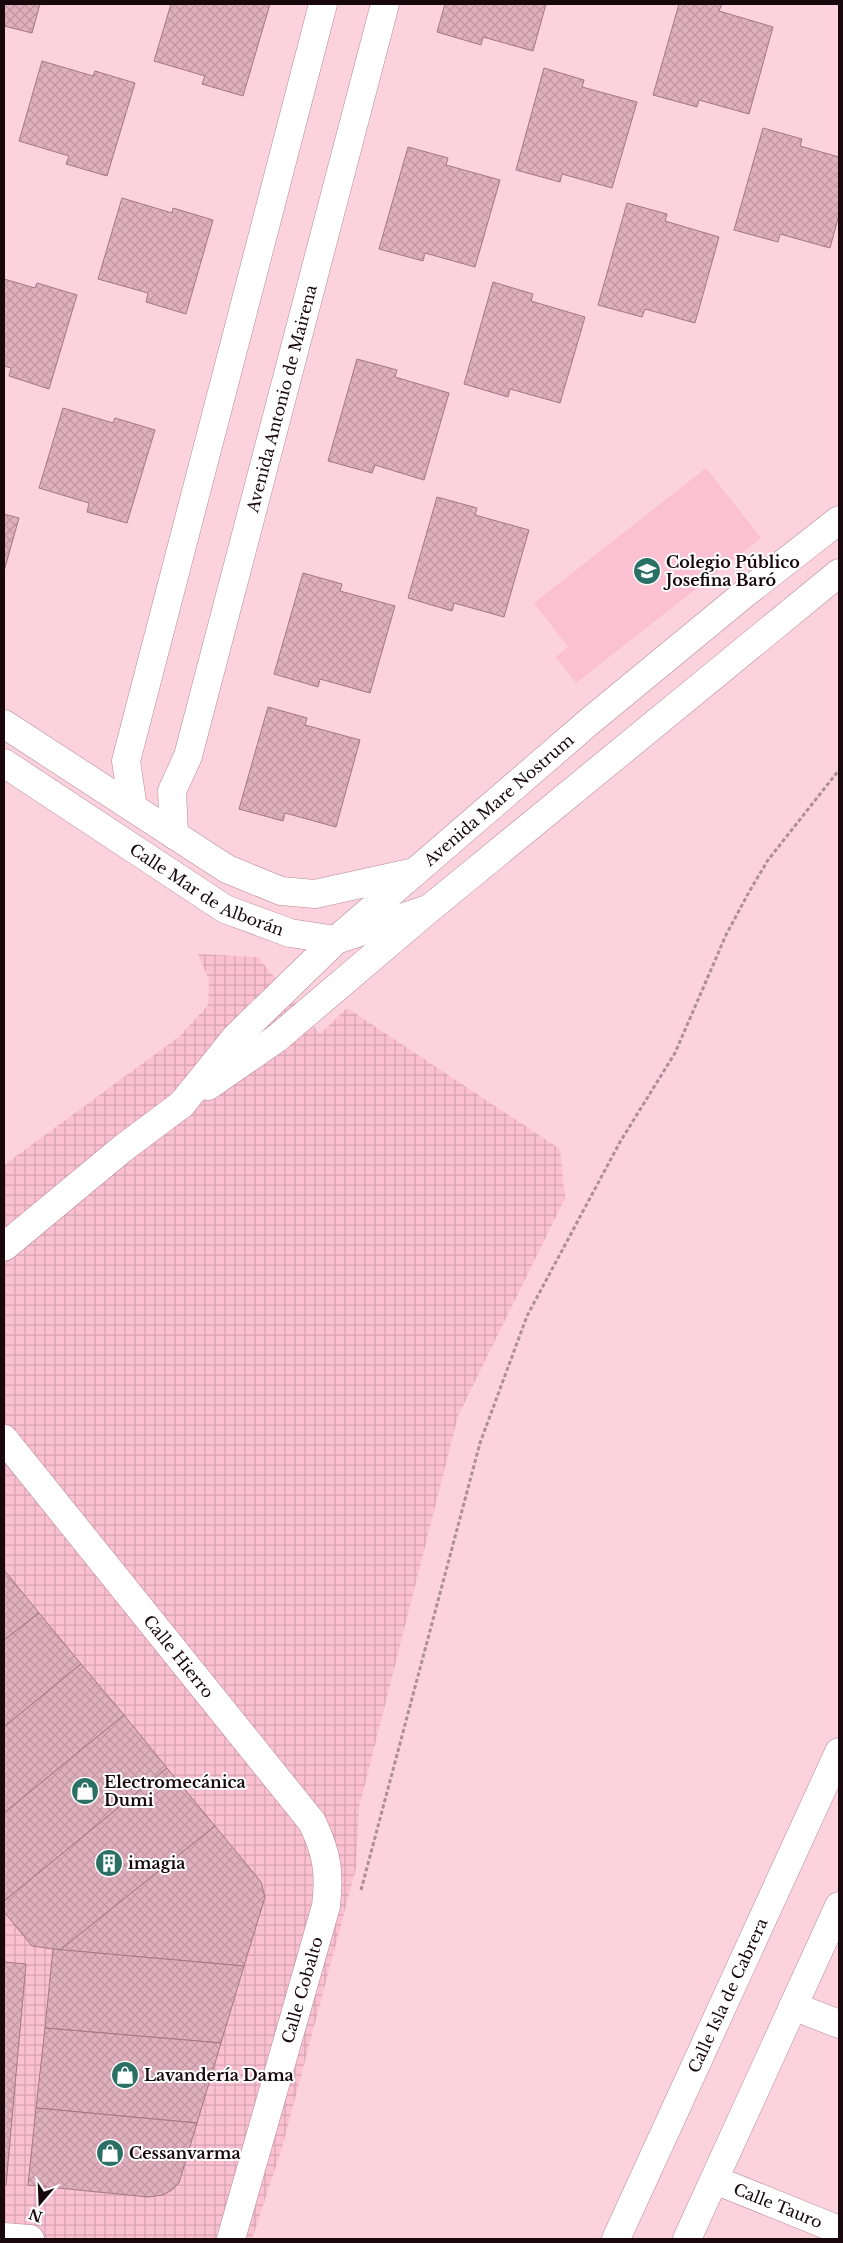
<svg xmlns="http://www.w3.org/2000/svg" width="843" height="2243" font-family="'Libre Baskerville',serif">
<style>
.built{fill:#fbc1d2}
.industrial{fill:url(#industrial-grid)}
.building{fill:url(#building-cross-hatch);stroke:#a57784}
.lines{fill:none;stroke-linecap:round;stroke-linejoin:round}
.street-casing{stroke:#b88996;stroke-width:29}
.secondary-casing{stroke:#b88996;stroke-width:29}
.primary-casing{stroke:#b88996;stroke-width:29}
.path{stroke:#af8e97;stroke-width:3;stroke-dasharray:4 2.5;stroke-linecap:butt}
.street{stroke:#fff;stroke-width:28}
.secondary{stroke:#fff;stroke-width:28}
.primary{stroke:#fff;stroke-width:28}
.labels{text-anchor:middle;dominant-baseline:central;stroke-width:4;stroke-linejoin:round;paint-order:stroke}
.street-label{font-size:16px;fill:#18080d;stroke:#fff}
.poi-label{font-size:16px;font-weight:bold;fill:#18080d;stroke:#fff;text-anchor:start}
</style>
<defs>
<pattern id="industrial-grid" width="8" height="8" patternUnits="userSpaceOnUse" patternTransform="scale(1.25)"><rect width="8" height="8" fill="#fbc1d2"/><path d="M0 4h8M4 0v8" fill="none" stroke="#d6a4b3"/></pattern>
<pattern id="building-cross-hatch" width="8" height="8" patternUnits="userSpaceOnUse" patternTransform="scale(1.25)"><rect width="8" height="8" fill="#e1b0be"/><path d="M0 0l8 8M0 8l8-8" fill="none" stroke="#c096a2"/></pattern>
</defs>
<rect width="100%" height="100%" fill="#fbd2dd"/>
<polygon class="built" points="706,468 761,538 576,683 556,657 568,647 534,603"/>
<polygon class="industrial" points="198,954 258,957 320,1034 347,1008 560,1149 565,1198 458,1416 359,1808 356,1868 282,2148 252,2239 4,2239 4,1165 180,1036 208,1005 209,980"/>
<g class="building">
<polygon points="4,4 40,4 32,33 4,26"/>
<polygon points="171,4 270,4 243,96 202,84 205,76 154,61"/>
<polygon points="445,4 546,4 533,51 483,37 481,45 437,32"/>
<polygon points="679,4 722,4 719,11 773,27 749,114 699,100 697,107 653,95"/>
<polygon points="42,61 93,76 95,71 135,83 107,176 66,164 69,156 19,141"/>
<polygon points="544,68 584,80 582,87 637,102 612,188 562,174 560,182 516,170"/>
<polygon points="763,128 802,139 800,146 839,157 839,215 830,248 780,234 778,242 734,230"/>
<polygon points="408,147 448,158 446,165 500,180 475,267 425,253 423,261 379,249"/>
<polygon points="122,198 172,213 173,208 213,220 186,314 146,302 148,293 98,279"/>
<polygon points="627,203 667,214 665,221 719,237 695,323 645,309 642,317 598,305"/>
<polygon points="4,279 35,288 37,283 77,295 49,389 9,376 11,368 4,366"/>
<polygon points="493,282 533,294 531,301 585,317 560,403 510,389 508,397 464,384"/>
<polygon points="357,359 397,370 395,377 449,393 424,480 375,465 372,473 328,461"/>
<polygon points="63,408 113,423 115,418 155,430 127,523 87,512 89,503 39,488"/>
<polygon points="437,497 477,508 475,515 529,530 504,617 454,603 452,611 408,598"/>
<polygon points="4,514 19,518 4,571"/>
<polygon points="303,573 342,584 340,591 395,606 370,693 320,679 318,687 274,674"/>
<polygon points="268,707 307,718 305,725 360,740 336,827 285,813 283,821 239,809"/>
<polygon points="4,1570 39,1613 4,1640"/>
<polygon points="39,1613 81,1664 4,1727 4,1640"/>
<polygon points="81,1664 124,1715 4,1813 4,1727"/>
<polygon points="124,1715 167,1768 4,1901 4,1813"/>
<polygon points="167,1768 215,1826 60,1950 32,1946 4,1912 4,1901"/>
<polygon points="215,1826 261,1882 265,1897 244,1966 60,1950"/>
<polygon points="53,1949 244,1966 221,2043 45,2028"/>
<polygon points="4,1962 26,1964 6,2185 4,2185"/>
<polygon points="45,2028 221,2043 197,2123 36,2108"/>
<polygon points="36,2108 197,2123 179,2183 172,2190 163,2195 148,2197 28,2185"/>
</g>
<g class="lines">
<g class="street-casing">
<g id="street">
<polyline points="4,724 227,869 281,891 315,894 415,872"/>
<path id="s1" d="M4,763L225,909L290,933L336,940L428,909"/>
<polyline points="133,808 126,761 323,4"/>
<path id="s2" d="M174,835L172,791L188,756L385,4"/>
<polyline points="4,1247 122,1149 182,1104"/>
<path id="s3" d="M4,1439L312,1822C327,1853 330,1873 326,1906L231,2239"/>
<polyline points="793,2006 839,2024"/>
<path id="s4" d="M715,2180L839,2230"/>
<polyline points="4,2237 30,2239"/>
<polyline points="687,2239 839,1906"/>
</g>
</g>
<g class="secondary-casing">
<g id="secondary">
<polyline points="208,1086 276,1039 429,909 839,573"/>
<path id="s5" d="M182,1104L236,1037L336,940L590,721L743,595L839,520"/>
</g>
</g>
<g class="primary-casing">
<g id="primary">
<path id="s6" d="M616,2239L839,1752"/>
</g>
</g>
<polyline class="path" points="361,1890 480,1443 527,1316 620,1142 675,1053 726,935 749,892 768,860 839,770"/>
<use href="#street" class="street"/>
<use href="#secondary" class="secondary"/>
<use href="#primary" class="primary"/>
</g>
<defs>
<g id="school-disc" transform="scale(1.4375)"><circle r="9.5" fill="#2b7064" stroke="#fff"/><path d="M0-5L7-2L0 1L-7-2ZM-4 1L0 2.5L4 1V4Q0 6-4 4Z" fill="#fff"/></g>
<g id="shop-disc" transform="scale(1.4375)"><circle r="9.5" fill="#2b7064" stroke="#fff"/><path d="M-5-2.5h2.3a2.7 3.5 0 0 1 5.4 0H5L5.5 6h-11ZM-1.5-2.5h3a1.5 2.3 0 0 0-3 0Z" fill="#fff"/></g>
<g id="building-disc" transform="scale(1.4375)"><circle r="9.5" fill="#2b7064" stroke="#fff"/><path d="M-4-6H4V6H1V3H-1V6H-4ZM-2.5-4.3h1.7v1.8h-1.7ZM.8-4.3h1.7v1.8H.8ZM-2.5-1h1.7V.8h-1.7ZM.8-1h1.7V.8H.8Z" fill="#fff"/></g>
</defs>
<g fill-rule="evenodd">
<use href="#school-disc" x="647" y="571"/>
<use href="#shop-disc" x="85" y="1791"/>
<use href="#building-disc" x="109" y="1863"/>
<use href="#shop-disc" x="125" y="2075"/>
<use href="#shop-disc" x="110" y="2153"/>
</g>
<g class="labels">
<g class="street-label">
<text stroke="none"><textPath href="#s2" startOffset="452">Avenida Antonio de Mairena</textPath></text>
<text stroke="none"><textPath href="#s5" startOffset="440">Avenida Mare Nostrum</textPath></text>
<text stroke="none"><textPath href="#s1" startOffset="240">Calle Mar de Alborán</textPath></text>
<text stroke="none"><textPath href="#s3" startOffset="279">Calle Hierro</textPath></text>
<text transform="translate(302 1990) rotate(-74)">Calle Cobalto</text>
<text stroke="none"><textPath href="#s6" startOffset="268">Calle Isla de Cabrera</textPath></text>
<text stroke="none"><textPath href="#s4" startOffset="68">Calle Tauro</textPath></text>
</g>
<g class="poi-label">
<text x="666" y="562">Colegio Público<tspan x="666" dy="18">Josefina Baró</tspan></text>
<text x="104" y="1782">Electromecánica<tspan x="104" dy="18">Dumi</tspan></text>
<text x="128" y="1863">imagia</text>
<text x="144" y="2075">Lavandería Dama</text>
<text x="129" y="2153">Cessanvarma</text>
</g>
</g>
<rect width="843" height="2243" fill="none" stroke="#18080d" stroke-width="10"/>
<g transform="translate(40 2203) rotate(199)" stroke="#ffffff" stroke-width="4" paint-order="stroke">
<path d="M0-4L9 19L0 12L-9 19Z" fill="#18080d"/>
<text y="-8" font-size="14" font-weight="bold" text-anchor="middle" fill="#18080d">N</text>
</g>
</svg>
